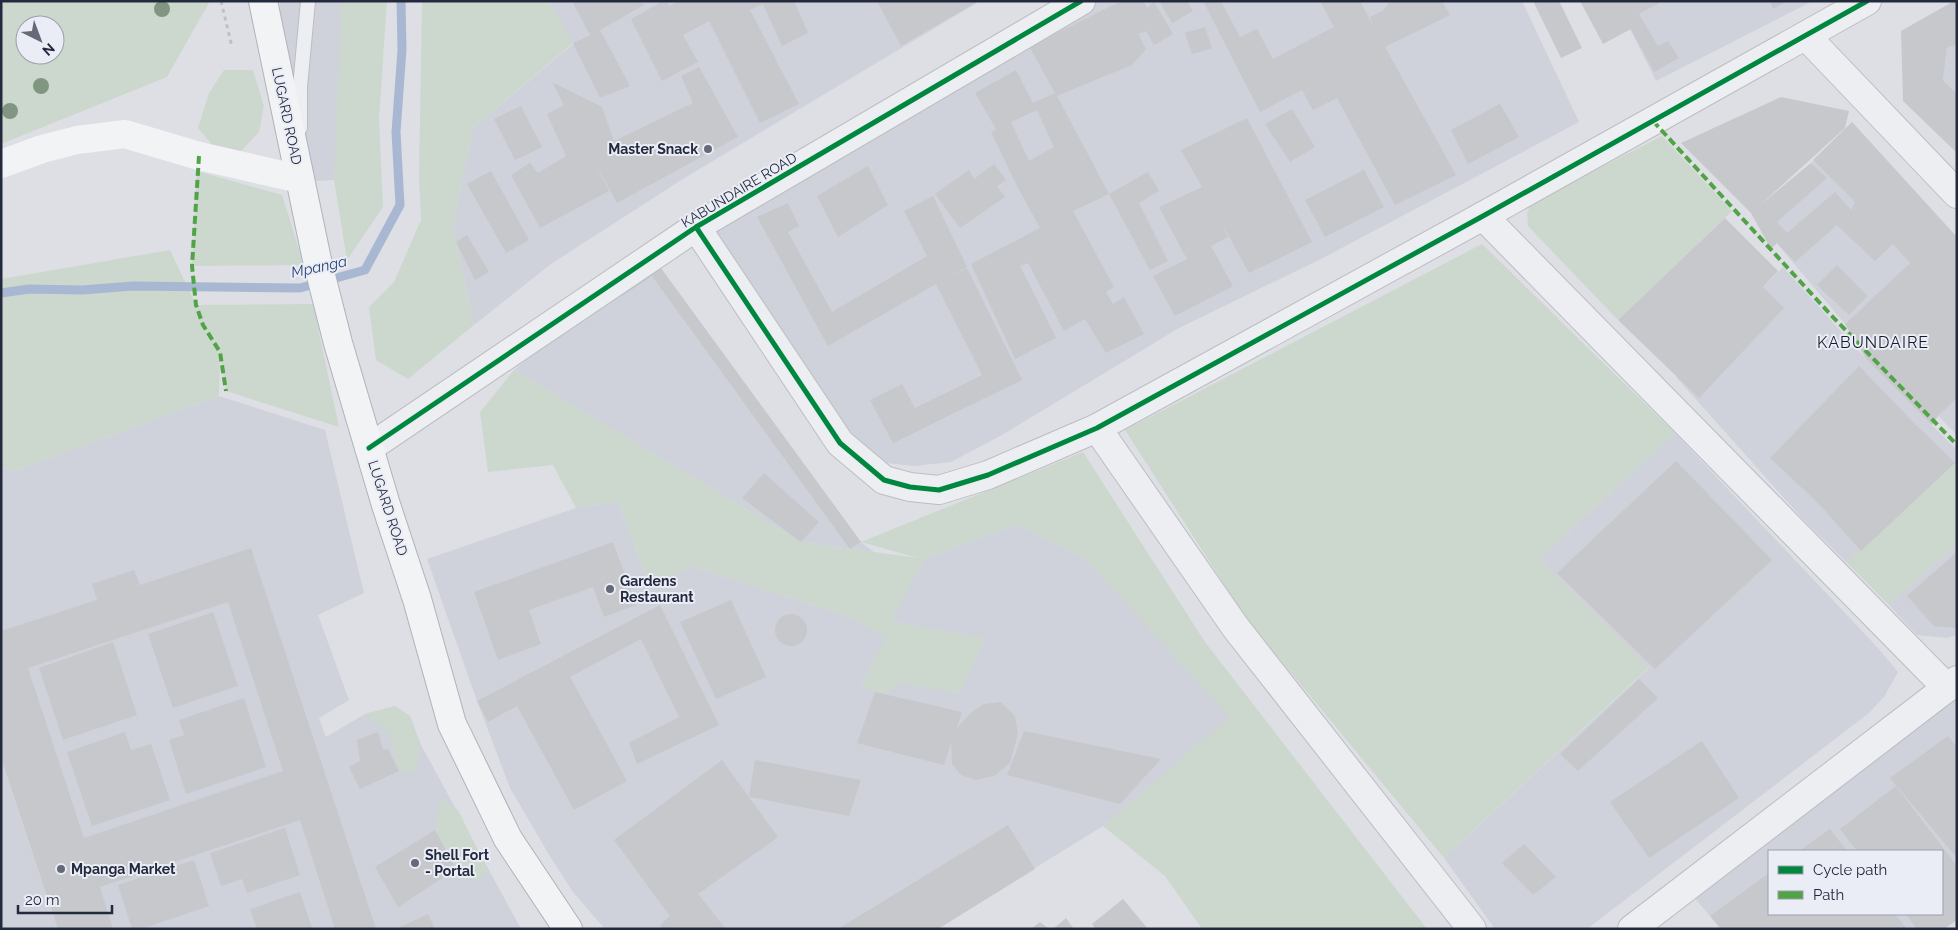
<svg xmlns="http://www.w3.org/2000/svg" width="1958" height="930" font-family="Raleway,sans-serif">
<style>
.built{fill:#cfd2db;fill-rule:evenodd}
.green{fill:#ccd8cd;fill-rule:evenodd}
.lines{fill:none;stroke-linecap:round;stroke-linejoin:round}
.stream{stroke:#a8b8d2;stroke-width:9}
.building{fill:#c6c8cc;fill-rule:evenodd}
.service-casing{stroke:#bcbdc2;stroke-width:16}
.minor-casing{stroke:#bcbdc2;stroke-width:30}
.trunk-casing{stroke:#b0b2b9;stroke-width:30}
.path{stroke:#bfc0c6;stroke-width:3;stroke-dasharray:4 4;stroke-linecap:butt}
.service{stroke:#edeef1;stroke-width:14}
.minor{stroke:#edeef1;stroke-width:28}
.secondary{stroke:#f2f3f5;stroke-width:28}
.trunk{stroke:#f2f3f5;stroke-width:28}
.quiet{stroke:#50a446;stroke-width:4;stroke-dasharray:8 4;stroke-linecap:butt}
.cycleway-casing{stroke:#eaedf5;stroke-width:8}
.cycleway{stroke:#00873e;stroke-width:5}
.tree{fill:#809681}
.poi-dot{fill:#656978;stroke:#eaedf5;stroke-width:2}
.labels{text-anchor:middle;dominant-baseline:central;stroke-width:4;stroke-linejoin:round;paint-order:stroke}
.street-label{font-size:14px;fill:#242a3e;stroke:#eaedf5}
.poi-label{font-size:14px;font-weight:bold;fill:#242a3e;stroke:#eaedf5;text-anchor:start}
.water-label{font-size:15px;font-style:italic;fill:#2a4476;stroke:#eaedf5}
.quarter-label{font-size:16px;letter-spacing:1px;fill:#161c2f;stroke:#eaedf5}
</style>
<rect width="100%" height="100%" fill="#dedfe4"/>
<g class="built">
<polygon points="280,1 342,1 342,83 334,180 299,182 276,63"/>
<polygon points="549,1 980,1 686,177 551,264 474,325 453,226 473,128 573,44"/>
<polygon points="1077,1 1522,1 1579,122 1321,259 1179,328 1002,435 951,462 914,466 876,462 851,440 716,234 715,214"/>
<polygon points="1664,1 1813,1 1656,81 1626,21"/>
<polygon points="1957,44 1957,94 1943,80 1947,48"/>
<polygon points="1852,122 1948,228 1845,324 1751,213 1811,163"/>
<polygon points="655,260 861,542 874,552 801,542 514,370 614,285"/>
<polygon points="1783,267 1866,359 1957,450 1957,462 1846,562 1802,518 1676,377"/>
<polygon points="219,396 325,430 364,593 318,615 349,700 319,718 326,737 365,714 395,706 410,716 420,743 521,929 1,929 1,468 17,470"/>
<polygon points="1957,398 1957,435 1938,416"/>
<polygon points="1675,433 1878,648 1898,672 1884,697 1869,713 1587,929 1495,929 1444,858 1649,668 1539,559"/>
<polygon points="618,501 651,590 691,566 848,616 887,637 861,686 898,682 960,693 984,639 890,621 924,559 1019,524 1087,560 1231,717 1103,826 936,929 605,929 573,892 551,858 510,788 477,701 427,559 576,508"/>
<polygon points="1957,544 1957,635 1947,638 1917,635 1889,605"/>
<path d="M1957,682V918L1942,929H1721L1688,890ZM1769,851H1942V914H1769Z"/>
</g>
<g class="green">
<path d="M1,1H210L167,77L1,144ZM25,25H55V55H25Z"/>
<polygon points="341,1 387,1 379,119 383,207 347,260 334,180"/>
<polygon points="422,1 549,1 573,43 473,128 453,226 474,325 408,379 376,360 369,307 394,282 421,220 419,177"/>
<polygon points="224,70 253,70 264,106 259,132 239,153 218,152 198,128 209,93"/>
<polygon points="1662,136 1732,211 1618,320 1528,226 1527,213 1531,203"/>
<polygon points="197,171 282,195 304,265 192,266"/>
<polygon points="1482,244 1675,433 1539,559 1649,667 1444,858 1245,617 1125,430"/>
<polygon points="170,250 196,305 313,304 339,427 226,391 220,356 219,396 17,470 1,468 1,279"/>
<polygon points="514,370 801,542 918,558 861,542 1083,452 1205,642 1427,929 1202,929 1165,876 1103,826 1230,717 1087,560 1019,524 924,559 891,621 985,639 960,693 899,683 884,695 861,686 886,637 848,616 691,566 651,590 618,501 576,508 553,465 488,472 480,412"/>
<polygon points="1957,462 1957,544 1889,605 1846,562"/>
<polygon points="395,706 410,716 420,743 416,772 399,771 389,733 365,714"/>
<polygon points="441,798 458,810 488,871 477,881 456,869 435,830"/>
</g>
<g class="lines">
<polyline class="stream" points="1,293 29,289 82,290 133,286 300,288 365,270 400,205 396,132 402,50 401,1"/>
</g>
<g class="building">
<polygon points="572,1 641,1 644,5 600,30 630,86 600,98 573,43 590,35"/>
<polygon points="663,1 667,1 669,6 679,1 794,1 808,33 782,46 763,4 750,10 799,104 760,123 709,21 683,35 698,62 662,81 631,19"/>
<polygon points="877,1 979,1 901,46"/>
<path d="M1121,1H1143L1147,8L1154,2L1173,34L1154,45L1146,31L1138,34L1146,49L1132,65L1057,96L1109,194L1073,211L1114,287L1106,292L1113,304L1124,297L1144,334L1106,353L1085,319L1064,331L1028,263L1020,266L1056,338L1015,359L971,264L1040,228L1017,186L991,132L996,129L975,93L1016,70L1033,103L1055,93L1030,48L1047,38ZM1037,110L1054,147L1029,161L1011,122Z"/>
<polygon points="1159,1 1187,1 1193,11 1172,23"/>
<polygon points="1203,1 1221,1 1240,37 1257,29 1273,59 1334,27 1320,1 1360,1 1373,25 1370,17 1384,10 1390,1 1442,1 1450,15 1385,47 1456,175 1395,205 1337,98 1313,110 1302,90 1260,112"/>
<polygon points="1533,1 1559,1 1582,48 1561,58"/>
<polygon points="1580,1 1664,1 1639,14 1658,46 1668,41 1679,58 1654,72 1631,29 1603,44"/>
<polygon points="1770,1 1787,1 1773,9"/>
<polygon points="1954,1 1957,1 1957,44 1947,48 1943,80 1957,94 1957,153 1903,101 1901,31"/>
<polygon points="1205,27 1212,48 1192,54 1185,33"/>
<polygon points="699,67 738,137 617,203 594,161 609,191 540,228 511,175 530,163 538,173 566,156 547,114 564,105 552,82 602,107 614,141 693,103 681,76"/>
<polygon points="1781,97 1849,111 1845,128 1760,205 1811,163 1827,178 1777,222 1787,233 1835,192 1851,210 1855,202 1813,160 1852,122 1957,237 1957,398 1938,416 1932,425 1866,359 1845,324 1910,263 1893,244 1875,261 1837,225 1795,262 1777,243 1771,249 1751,213 1681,143"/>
<polygon points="1500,104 1519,137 1468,164 1451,130"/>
<polygon points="521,106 542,147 515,160 494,119"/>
<polygon points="1292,109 1315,147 1290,162 1265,124"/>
<polygon points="1247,118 1312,242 1249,273 1221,222 1228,237 1211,246 1233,286 1175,316 1153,276 1187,259 1159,207 1202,187 1181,150"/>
<polygon points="994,164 1006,180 997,186 1005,197 960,228 935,194 969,170 974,179"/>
<polygon points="868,166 888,205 838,237 817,196"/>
<polygon points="1364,170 1384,207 1325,237 1305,200"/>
<polygon points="491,171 529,240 506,253 467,184"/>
<polygon points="1148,172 1159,191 1139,203 1168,261 1150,270 1109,194"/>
<polygon points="933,196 967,267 945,279 967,268 1022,380 893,443 870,400 902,384 915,408 982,375 936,284 828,346 757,217 788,203 799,226 788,232 832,312 927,256 904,211"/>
<polygon points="1725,218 1778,271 1763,287 1784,308 1699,398 1618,320"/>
<polygon points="467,235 489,272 475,280 456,242"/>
<polygon points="655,260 861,542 850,549 652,276 622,296 614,285"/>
<polygon points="1837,265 1867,296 1849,315 1817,285"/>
<polygon points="1859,366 1911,420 1955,463 1861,551 1819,504 1770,458"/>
<polygon points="1676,461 1772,560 1655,669 1557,573"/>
<polygon points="764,473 819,522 801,542 742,498"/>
<polygon points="613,542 636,605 604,617 593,587 529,610 541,644 498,660 474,592"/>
<path d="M251,548L376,929H335L300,820L100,887L113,929H58L1,757V631L97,600L92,584L134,570L140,585ZM228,602L283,771L84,838L28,668Z"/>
<polygon points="1957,552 1957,628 1934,626 1907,596"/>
<polygon points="731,600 766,677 716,699 680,622"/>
<polygon points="660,605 719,725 637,764 629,743 679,717 641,639 570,677 627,781 574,810 517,706 488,722 477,701"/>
<polygon points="213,612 238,686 173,708 148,634"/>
<circle cx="791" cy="630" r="16"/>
<polygon points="113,642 137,715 63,740 39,668"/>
<polygon points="1639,679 1658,698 1578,771 1560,754"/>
<polygon points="875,692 962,712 956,729 972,712 984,704 1001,702 1015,716 1018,734 1010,763 994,776 975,780 961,775 952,764 951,743 944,765 857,743"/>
<polygon points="244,698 266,767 186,794 169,740 184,735 179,720"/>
<polygon points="1024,731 1161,759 1120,804 1007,775"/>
<polygon points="125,732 131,750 151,744 170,800 92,826 67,752"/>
<polygon points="378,732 383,750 388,749 399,771 360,789 349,767 360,761 357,740"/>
<polygon points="1948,736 1957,747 1957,858 1890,778"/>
<polygon points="1702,741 1739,798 1649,858 1610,802"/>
<polygon points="722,760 778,837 698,894 726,929 663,929 660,925 670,916 614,840"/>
<polygon points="755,760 861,780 849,816 749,797"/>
<polygon points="1896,786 1957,866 1957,920 1944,929 1917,929 1906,914 1942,914 1942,851 1857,851 1840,829"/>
<polygon points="1008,825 1035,869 938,929 838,929"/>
<polygon points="285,828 300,875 247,893 242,879 221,886 210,853"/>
<polygon points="1830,829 1847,851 1799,851"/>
<polygon points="435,830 456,869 398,907 375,867"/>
<polygon points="1524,844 1556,877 1533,895 1502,863"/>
<polygon points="194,860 209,906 141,929 132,929 118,885"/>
<polygon points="1769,873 1769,914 1895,914 1907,929 1721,929 1710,916"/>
<polygon points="300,892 312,928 257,929 250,909"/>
<polygon points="1123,899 1148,929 1096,929 1092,924"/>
<polygon points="428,914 435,929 396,929"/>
<polygon points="1066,918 1074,929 1053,929"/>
<polygon points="1040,922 1049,929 1031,929"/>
</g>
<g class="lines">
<g class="service-casing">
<polyline id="service" points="300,128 300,87 308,1"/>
</g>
<g class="minor-casing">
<g id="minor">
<polyline points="1806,36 1957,194"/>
<polyline points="1483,216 1947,688"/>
<polyline points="696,227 840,443 884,480 910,487 939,490 988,475 1097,428 1483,216 1867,1"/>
<polyline points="1097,428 1236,628 1472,929"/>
<polyline points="369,448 696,227 1081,1"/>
<polyline points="1632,929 1957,680"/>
</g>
</g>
<g class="trunk-casing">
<polyline id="trunk" points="263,1 317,260 338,343 386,505 417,599 452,724 508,839 568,929"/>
</g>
<polyline class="path" points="221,1 232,47"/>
<use href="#service" class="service"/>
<use href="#minor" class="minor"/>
<polyline class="secondary" points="1,164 42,149 77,140 125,134 199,156 300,179"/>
<use href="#trunk" class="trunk"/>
<g class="quiet">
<polyline points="1653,121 1830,314 1957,445"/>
<polyline points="199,156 192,266 196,305 203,325 220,352 226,391"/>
</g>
<g class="cycleway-casing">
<g id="cycleway">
<polyline points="696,227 840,443 884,480 910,487 939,490 988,475 1097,428 1483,216 1867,1"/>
<polyline points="369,448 696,227 1081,1"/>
</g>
</g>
<use href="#cycleway" class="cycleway"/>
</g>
<g class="tree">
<circle cx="162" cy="9" r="8"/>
<circle cx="41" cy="86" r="8"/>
<circle cx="10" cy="111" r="8"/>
</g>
<g class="poi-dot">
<circle cx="708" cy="149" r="5"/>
<circle cx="610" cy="589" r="5"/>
<circle cx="415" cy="863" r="5"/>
<circle cx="61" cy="869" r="5"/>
</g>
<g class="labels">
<g class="street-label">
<text transform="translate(287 116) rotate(78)">LUGARD ROAD</text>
<text transform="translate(739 190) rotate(-31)">KABUNDAIRE ROAD</text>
<text transform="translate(388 508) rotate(72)">LUGARD ROAD</text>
</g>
<g class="poi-label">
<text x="698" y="149" text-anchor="end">Master Snack</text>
<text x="620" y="581">Gardens<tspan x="620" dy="16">Restaurant</tspan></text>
<text x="425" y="855">Shell Fort<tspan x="425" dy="16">- Portal</tspan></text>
<text x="71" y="869">Mpanga Market</text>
</g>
<g class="water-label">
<text transform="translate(319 267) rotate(-12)">Mpanga</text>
</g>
<g class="quarter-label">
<text x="1873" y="342">KABUNDAIRE</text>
</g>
</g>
<rect width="1958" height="930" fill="none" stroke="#242a3e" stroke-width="5"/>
<rect x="1768" y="850" width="175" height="65" fill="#eaedf5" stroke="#9b9fac"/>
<rect x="1778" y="866" width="25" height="8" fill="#00873e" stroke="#9b9fac"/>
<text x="1813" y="875" font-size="15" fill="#242a3e">Cycle path</text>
<rect x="1778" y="891" width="25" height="8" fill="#50a446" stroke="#9b9fac"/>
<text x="1813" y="900" font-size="15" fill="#242a3e">Path</text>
<g transform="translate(40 40) rotate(138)"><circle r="24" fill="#eaedf5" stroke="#9b9fac"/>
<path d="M0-4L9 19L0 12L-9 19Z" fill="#656978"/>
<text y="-8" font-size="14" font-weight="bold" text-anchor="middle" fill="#242a3e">N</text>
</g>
<path d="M18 905v8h94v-8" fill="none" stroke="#242a3e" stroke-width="2.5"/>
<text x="25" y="905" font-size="15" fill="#242a3e" stroke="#eaedf5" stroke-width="4" paint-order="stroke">20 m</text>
</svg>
